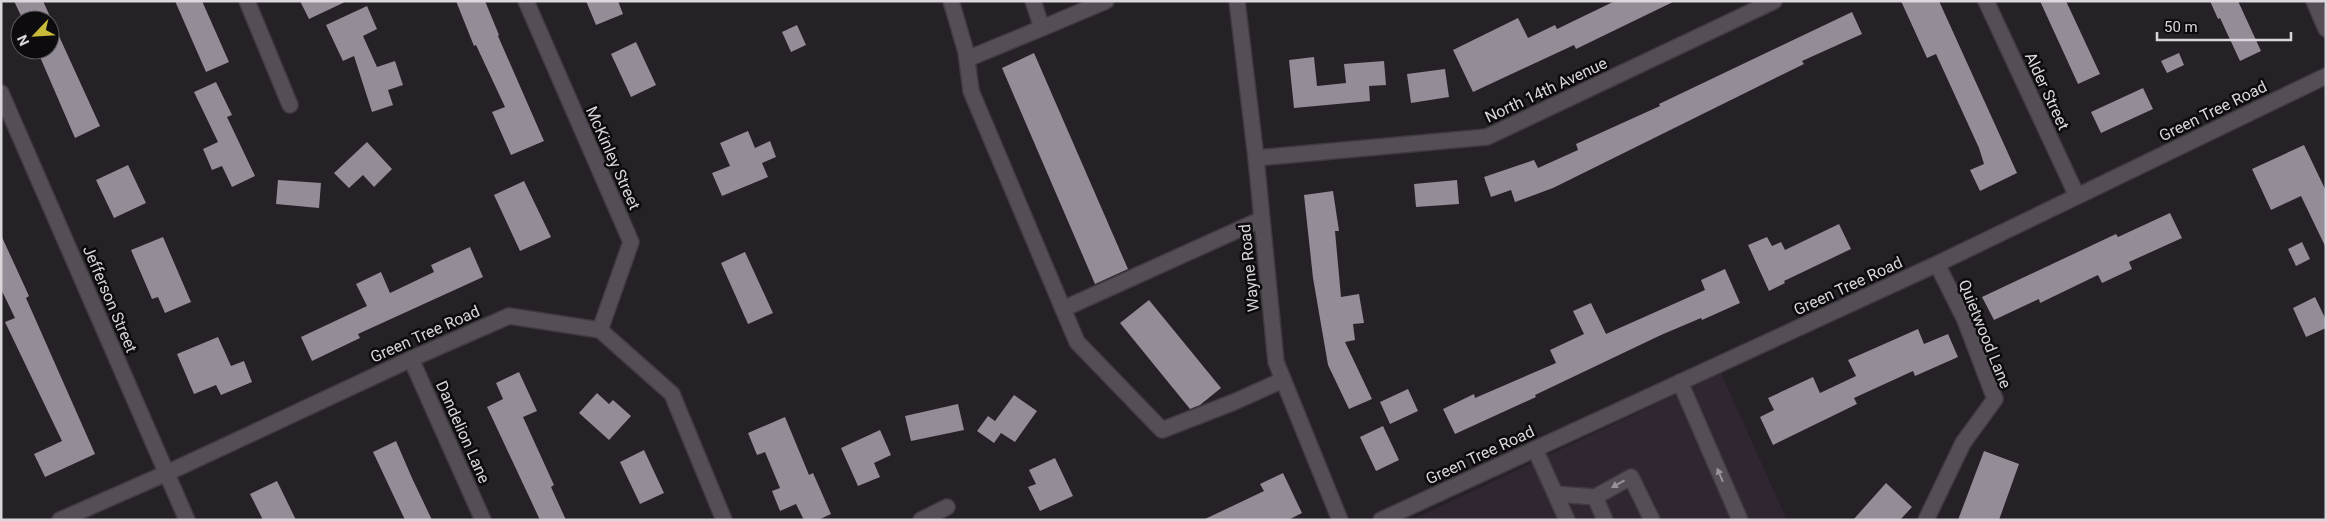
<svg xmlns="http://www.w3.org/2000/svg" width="2327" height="521" font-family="Roboto,sans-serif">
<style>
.built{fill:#302632}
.building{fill:#948c96}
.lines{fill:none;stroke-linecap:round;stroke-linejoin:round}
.minor-casing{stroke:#403a41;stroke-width:18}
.minor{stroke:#564e57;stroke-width:15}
.oneway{fill:#989299}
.labels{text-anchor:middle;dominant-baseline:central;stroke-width:5;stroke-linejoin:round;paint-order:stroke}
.street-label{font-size:16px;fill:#dad6db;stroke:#0d0b0e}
</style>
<rect width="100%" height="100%" fill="#262027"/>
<polygon class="built" points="1721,373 1787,520 1412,520"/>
<g class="building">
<polygon points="14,1 43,1 100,126 75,138 37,50 50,50 50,20 23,20"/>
<polygon points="175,1 202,1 229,62 206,72"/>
<polygon points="300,1 347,1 309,19"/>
<polygon points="456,1 485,1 499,35 498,36 544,141 511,155 492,112 505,107 476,45 474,46"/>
<polygon points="586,1 618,1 623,14 596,25"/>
<polygon points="1615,1 1675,1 1576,49 1574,45 1473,92 1453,50 1518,18 1528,38 1555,25 1557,29"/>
<polygon points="1901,1 1939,1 2017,173 1980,191 1970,170 1984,164 1979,148 1936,54 1927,58"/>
<polygon points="2040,1 2066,1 2100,74 2078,84"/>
<polygon points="2210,1 2238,1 2261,51 2240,61 2220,18 2218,19"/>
<polygon points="367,6 377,29 363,36 377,67 395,61 403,85 388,90 393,105 372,112 354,56 343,61 326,25"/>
<polygon points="1852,12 1862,34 1802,61 1804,64 1553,188 1515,202 1511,190 1491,197 1484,177 1534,160 1538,168 1578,150 1576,144 1660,106 1659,104"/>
<polygon points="797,25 806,45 791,52 782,32"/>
<polygon points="636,42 656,85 631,97 611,54"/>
<polygon points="1034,53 1128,269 1095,284 1002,68"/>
<polygon points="2179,53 2184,65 2167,73 2161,61"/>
<polygon points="1314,57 1317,86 1346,83 1344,64 1384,61 1386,85 1369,86 1370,101 1294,108 1289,60"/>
<polygon points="1445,69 1449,97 1411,103 1407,74"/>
<polygon points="216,82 232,115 227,117 255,176 232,187 222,166 212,170 203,149 218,142 194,92"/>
<polygon points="2143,88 2153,109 2101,133 2091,112"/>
<polygon points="748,131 755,148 770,141 776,157 762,163 768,177 722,196 712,173 730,166 720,143"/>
<polygon points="367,142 392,169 374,187 363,175 349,188 334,173"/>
<polygon points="2304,145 2326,191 2326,248 2301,196 2271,210 2252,169"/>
<polygon points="128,165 146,203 114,218 96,180"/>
<polygon points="278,180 321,183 319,208 276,204"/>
<polygon points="1457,180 1459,204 1416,207 1414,184"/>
<polygon points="524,181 551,237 520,251 494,195"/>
<polygon points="1333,191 1339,231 1335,231 1341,297 1359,294 1364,323 1353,324 1355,340 1345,342 1372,399 1349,409 1328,365 1313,278 1304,195"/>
<polygon points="2170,213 2182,238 2129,262 2132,269 2102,283 2098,275 2040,303 2039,299 1994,320 1982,297 2116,234 2118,237"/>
<polygon points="1839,224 1851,249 1784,281 1785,283 1769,291 1748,245 1767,237 1772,246 1781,242 1785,250"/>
<polygon points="1,235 29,296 26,298 95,454 45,477 34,454 62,441 5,322 15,318 1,289"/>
<polygon points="163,237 191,302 165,313 158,297 152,299 131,250"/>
<polygon points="2302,242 2310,259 2296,266 2288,249"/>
<polygon points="470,247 483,277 358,334 360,338 312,361 301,337 367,306 356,284 381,272 390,293 434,272 431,265"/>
<polygon points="745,252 773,313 748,324 721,263"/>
<polygon points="1725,269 1740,303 1702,320 1701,318 1661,335 1535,395 1536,397 1455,434 1443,409 1474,394 1475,398 1556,363 1550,350 1584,334 1573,311 1591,303 1606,334 1705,290 1701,280"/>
<polygon points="2315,297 2326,320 2326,328 2306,337 2293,308"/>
<polygon points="1149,300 1221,388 1200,405 1190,409 1120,323"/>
<polygon points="1918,329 1924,344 1948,334 1958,357 1915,376 1913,371 1854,398 1857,404 1773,445 1760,417 1774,410 1768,398 1813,377 1820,393 1856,376 1848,360"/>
<polygon points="218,337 231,366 244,361 252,382 221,395 216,385 194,394 177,354"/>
<polygon points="519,372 537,411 523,417 554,485 551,487 566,520 540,520 487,407 503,399 496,383"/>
<polygon points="1408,389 1418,411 1390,424 1380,402"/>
<polygon points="597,393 609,404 613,400 631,416 609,440 579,413"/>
<polygon points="1014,395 1037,411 1015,442 1001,433 994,443 977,431 988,416 995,421"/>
<polygon points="958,404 964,430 911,441 905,416"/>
<polygon points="785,417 809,475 813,473 831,514 818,520 804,520 796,504 780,511 772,491 780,488 765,452 757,455 748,433"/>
<polygon points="1383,426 1399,460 1376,471 1360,437"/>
<polygon points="880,430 891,455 874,463 880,477 858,486 841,448"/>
<polygon points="396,441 412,478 432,520 405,520 373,452"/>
<polygon points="644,450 664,493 640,504 620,462"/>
<polygon points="1984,451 2019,464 1999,520 1958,520"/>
<polygon points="1055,458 1073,496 1040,511 1028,487 1036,484 1029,470"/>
<polygon points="1283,473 1302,513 1288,520 1203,520 1264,491 1260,484"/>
<polygon points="277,481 296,520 263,520 250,494"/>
<polygon points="1886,483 1912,507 1900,520 1853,520"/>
</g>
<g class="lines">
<g class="minor-casing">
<g id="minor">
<polyline points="247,1 290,105"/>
<polyline points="526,1 631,242 600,330"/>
<polyline points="951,1 966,52 971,91 1077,342 1162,430 1234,402 1283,380"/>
<polyline points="1237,1 1256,158 1276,362 1340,520"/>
<polyline points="1986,1 2077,196"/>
<polyline points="2314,1 2326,29"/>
<polyline points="1042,28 1106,1"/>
<polyline points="967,59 1042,28 1033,1"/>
<polyline points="1,93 187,520"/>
<polyline points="1256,158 1487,137 1774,1"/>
<polyline points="1063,309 1262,219"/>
<polyline points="411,359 483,520"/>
<polyline points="1680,382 1740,520"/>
<polyline points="1535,449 1567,520"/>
<polyline points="1556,494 1595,497 1631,477 1652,520"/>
<polyline points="1595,497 1605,520"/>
<polyline points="60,520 167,473 411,359 509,316 600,330 672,394 724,520"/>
<polyline points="921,520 947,507"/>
<polyline points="1381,520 1937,264 2326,76"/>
<polyline points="1926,520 1963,443 1995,399 1965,320 1937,264"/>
</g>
</g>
<use href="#minor" class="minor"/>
</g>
<defs><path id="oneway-solid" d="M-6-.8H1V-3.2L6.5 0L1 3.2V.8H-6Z" transform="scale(1.25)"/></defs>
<g class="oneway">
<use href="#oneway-solid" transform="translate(1720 475) rotate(-113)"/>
<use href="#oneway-solid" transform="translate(1618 484) rotate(151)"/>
</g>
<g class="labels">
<g class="street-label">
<text transform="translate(1546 90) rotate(-25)">North 14th Avenue</text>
<text transform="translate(2047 91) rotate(65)">Alder Street</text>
<text transform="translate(2213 111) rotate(-26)">Green Tree Road</text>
<text transform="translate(613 158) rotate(66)">McKinley Street</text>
<text transform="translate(1249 268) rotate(-96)">Wayne Road</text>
<text transform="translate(1848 286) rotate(-25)">Green Tree Road</text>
<text transform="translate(110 299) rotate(67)">Jefferson Street</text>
<text transform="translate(425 334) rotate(-24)">Green Tree Road</text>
<text transform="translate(1985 334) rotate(68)">Quietwood Lane</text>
<text transform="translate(463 432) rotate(66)">Dandelion Lane</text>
<text transform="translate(1480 455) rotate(-25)">Green Tree Road</text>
</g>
</g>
<rect width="2327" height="521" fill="none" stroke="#dad6db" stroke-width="5"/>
<g transform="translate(35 35) rotate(245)"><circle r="24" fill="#0d0b0e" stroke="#5f5c60"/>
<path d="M0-4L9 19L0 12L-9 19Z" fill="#c8bb3b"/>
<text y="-8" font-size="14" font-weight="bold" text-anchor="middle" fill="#dad6db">N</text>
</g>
<path d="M2157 32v8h134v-8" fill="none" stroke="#dad6db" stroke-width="2.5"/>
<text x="2164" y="32" font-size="15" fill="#dad6db" stroke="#0d0b0e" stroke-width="4" paint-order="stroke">50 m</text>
</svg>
